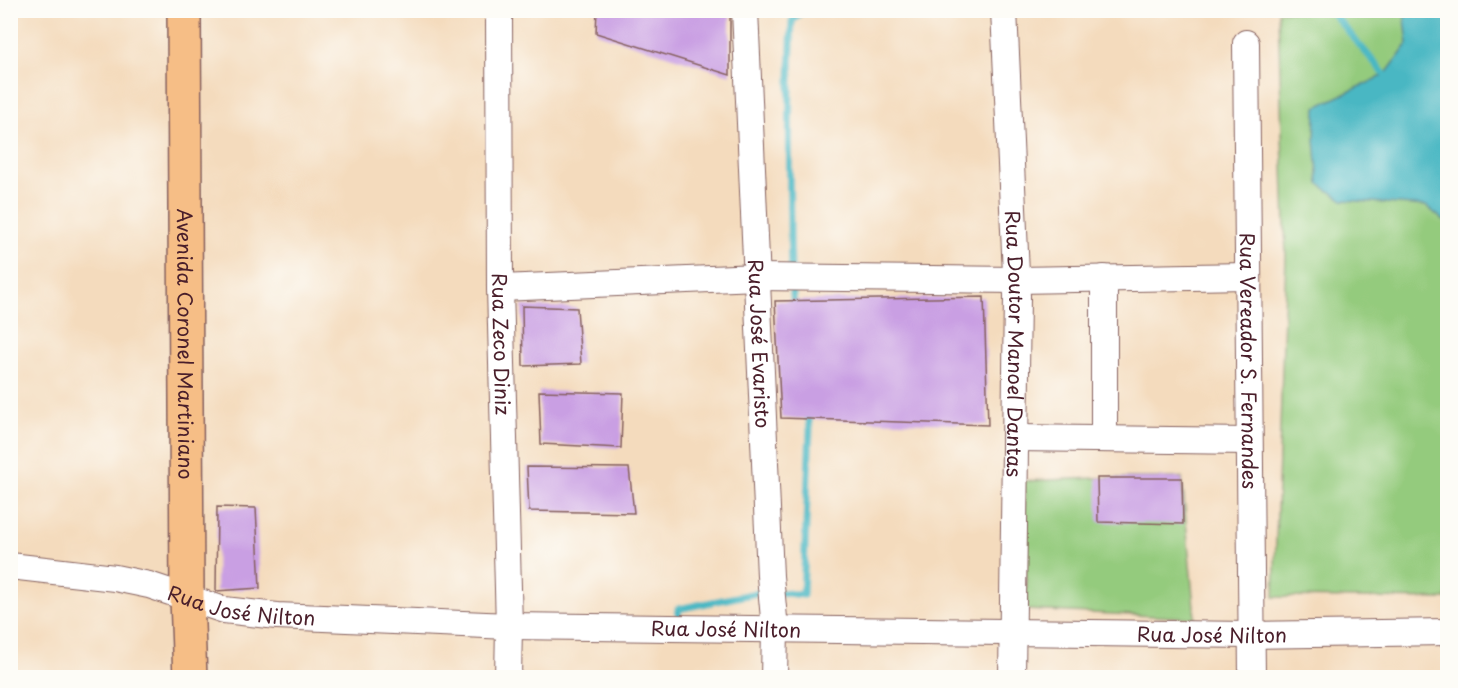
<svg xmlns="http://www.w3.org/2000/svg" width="1458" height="688" font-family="'Playpen Sans',sans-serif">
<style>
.green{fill:#94cb7d;stroke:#6f7554;stroke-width:1.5}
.water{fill:#49b7c3;stroke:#4a6b77;stroke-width:1.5}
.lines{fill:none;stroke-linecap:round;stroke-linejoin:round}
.stream{stroke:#49b7c3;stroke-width:7}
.building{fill:#c99fe3}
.minor-casing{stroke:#86615e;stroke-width:28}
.primary-casing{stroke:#86615e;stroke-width:36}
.minor{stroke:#fff;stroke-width:26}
.primary{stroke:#f6be86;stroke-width:33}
.labels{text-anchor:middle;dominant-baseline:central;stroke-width:4.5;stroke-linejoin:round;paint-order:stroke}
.street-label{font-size:20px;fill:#4a1f2b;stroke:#fdfcf7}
</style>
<rect width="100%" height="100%" fill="#fdfcf7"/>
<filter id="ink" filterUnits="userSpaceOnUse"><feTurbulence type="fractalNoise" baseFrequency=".0167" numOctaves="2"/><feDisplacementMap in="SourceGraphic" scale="12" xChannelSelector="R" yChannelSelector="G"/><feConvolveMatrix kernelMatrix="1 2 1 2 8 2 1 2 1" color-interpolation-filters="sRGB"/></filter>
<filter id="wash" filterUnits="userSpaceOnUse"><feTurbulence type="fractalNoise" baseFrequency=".008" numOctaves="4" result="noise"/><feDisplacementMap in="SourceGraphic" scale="24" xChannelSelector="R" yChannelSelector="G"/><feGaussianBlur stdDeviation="1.35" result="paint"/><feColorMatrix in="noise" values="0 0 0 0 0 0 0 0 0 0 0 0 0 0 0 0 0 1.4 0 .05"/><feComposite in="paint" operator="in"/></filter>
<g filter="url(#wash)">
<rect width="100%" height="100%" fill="#f4dbbd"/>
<g class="green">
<polygon points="1278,11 1447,11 1447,599 1274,597 1286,257"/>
<polygon points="1097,478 1182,478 1195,618 1027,610 1024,481"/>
</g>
<polygon class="water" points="1404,11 1447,11 1447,223 1426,206 1343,200 1319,184 1315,140 1316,107 1385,75 1408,44"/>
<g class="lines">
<g class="stream">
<polyline points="1330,10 1385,75"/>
<path d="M791,272C789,188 788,105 792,21L803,10"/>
<polyline points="792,283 794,308"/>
<polyline points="777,592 803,595 810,429 808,411"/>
<polyline points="679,622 678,609 766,591"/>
<polyline points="679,678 680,669"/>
</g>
</g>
<g id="blocks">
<g class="building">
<polygon points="597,10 730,10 730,75 596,33"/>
<polygon points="984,297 988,425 781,418 775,301"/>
<polygon points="522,306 577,308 581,364 523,366"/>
<polygon points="539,391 623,393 621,448 541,444"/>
<polygon points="527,467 629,468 634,513 529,511"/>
<polygon points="1097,478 1182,478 1183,524 1098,522"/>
<polygon points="217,507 256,508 260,588 216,591"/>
</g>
</g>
</g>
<g filter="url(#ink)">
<use href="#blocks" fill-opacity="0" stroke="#86615e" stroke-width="1.5"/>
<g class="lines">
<g class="minor-casing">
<g id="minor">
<path id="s1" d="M499,10L500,288L509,626L508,678"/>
<path id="s2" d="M745,10L770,576L775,629L774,678"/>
<path id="s3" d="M1004,10L1017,296L1012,678"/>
<path id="s4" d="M1246,43L1252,678"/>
<polyline points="1104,278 1104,439"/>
<polyline points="500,288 757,277 1017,280 1248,276"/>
<polyline points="1016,438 1249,441"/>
<path id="s5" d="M10,566L115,578L149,585L224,610L277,616L509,626L1251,635L1448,632"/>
</g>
</g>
<g class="primary-casing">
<g id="primary">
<path id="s6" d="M184,10L187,598L190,678"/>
</g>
</g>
<use href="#minor" class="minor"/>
<use href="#primary" class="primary"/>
</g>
</g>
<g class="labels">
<g class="street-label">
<text stroke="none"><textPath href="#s6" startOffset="334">Avenida Coronel Martiniano</textPath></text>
<text stroke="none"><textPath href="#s1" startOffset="334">Rua Zeco Diniz</textPath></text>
<text stroke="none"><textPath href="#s2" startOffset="334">Rua José Evaristo</textPath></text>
<text stroke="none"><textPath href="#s3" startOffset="334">Rua Doutor Manoel Dantas</textPath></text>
<text stroke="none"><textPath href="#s4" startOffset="318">Rua Vereador S. Fernandes</textPath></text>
<text stroke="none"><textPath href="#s5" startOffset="236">Rua José Nilton</textPath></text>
<text stroke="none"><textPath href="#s5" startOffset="722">Rua José Nilton</textPath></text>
<text stroke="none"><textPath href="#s5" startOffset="1208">Rua José Nilton</textPath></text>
</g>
</g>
<rect width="1458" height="688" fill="none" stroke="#fdfcf7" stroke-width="36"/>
</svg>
